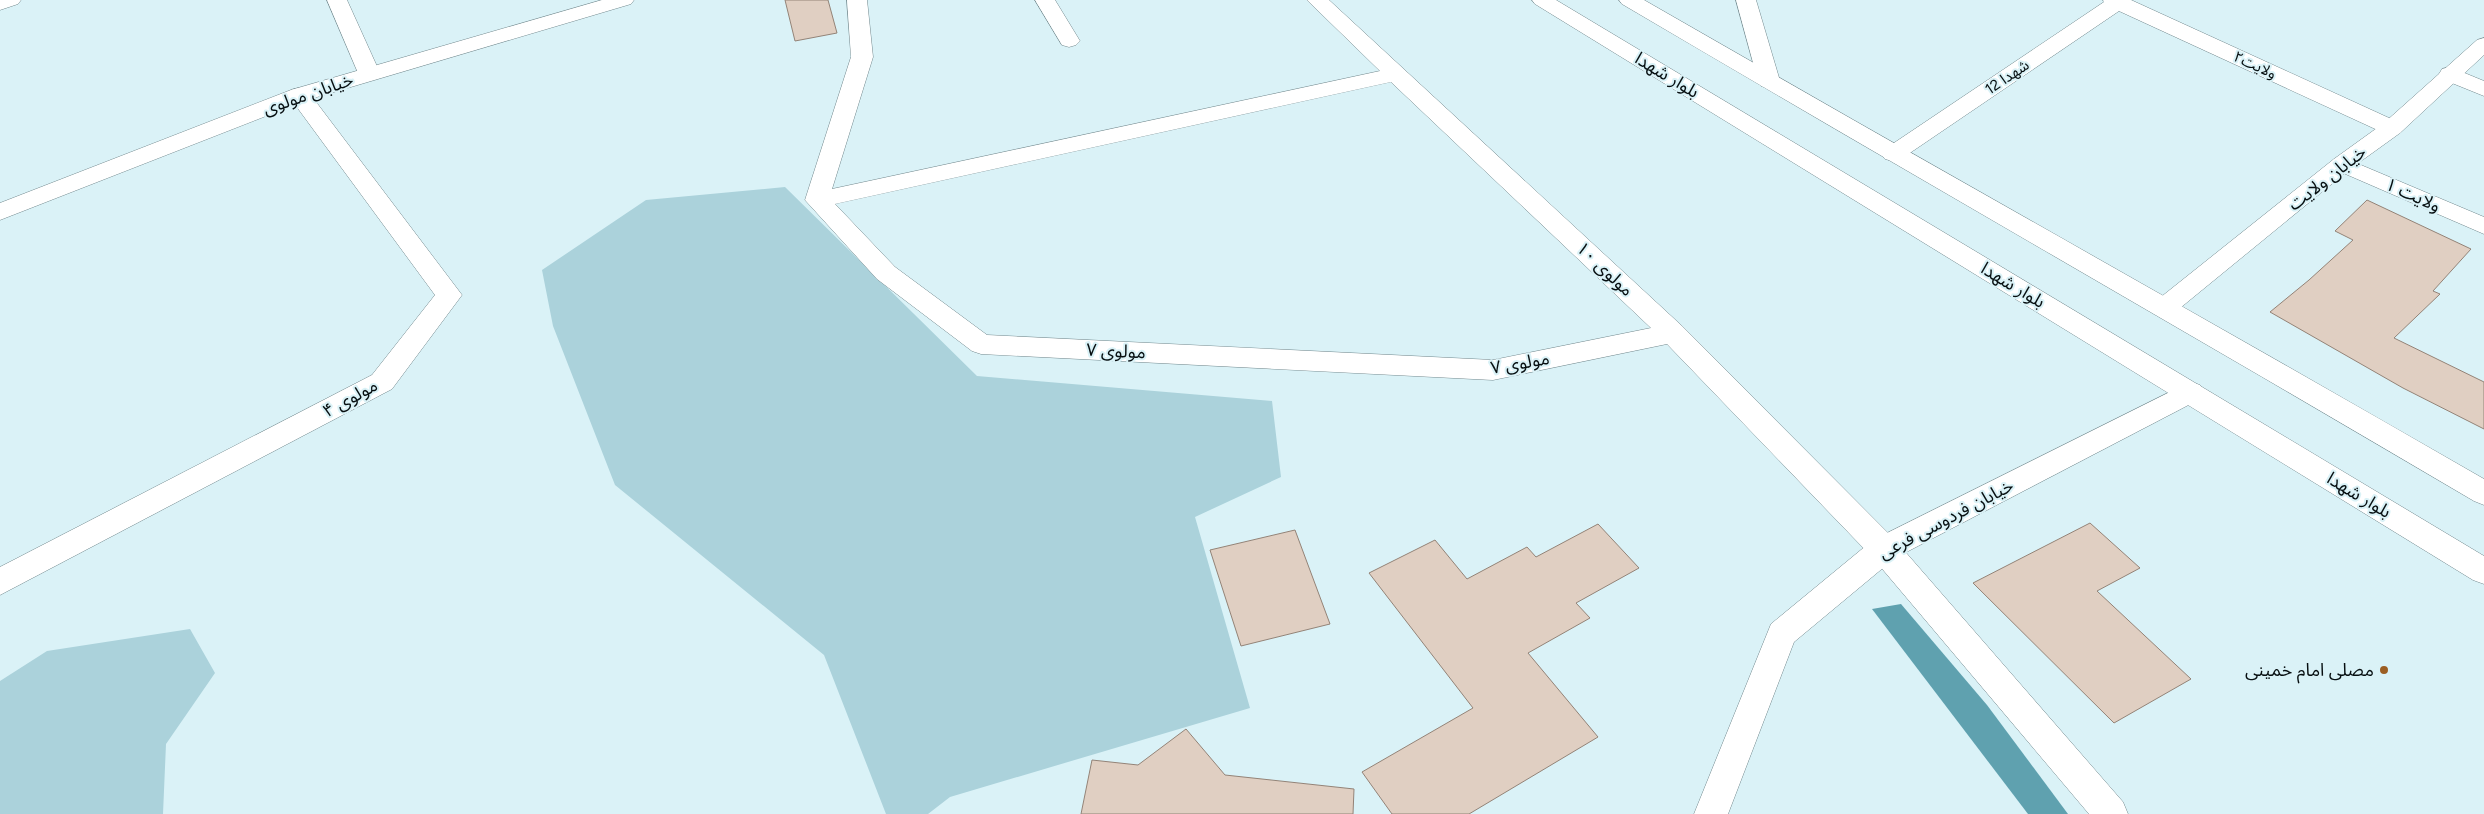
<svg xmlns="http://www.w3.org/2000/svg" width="2484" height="814" font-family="Figtree,'Noto Sans Arabic',sans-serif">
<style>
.green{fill:#abd2db}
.water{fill:#5fa1af}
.building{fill:#e0cfc2;stroke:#938377}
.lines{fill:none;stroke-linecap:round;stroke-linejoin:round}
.minor-casing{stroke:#72888d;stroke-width:1}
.tertiary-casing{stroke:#72888d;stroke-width:1}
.secondary-casing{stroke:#72888d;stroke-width:1}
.minor{fill:#fff;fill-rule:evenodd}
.tertiary{fill:#fff;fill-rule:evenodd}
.secondary{fill:#fff;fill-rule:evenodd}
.poi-dot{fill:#9b5e23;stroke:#daf2f7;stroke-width:2}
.labels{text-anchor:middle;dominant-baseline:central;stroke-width:4;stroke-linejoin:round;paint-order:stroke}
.far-street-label{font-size:15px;fill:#070f11;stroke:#daf2f7}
.street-label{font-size:18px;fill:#070f11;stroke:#daf2f7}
.poi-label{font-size:18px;fill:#070f11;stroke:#daf2f7;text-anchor:end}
</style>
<rect width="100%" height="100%" fill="#daf2f7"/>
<g class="green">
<polygon points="785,187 977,376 1272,401 1281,477 1195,517 1250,708 950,797 928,814 886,814 824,655 615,485 553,326 542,270 646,200"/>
<polygon points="190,629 215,673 166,744 163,814 0,814 0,681 47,651"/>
</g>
<polygon class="water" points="1901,604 1987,705 2068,814 2028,814 1872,609"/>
<g class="building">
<polygon points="785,0 828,0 837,33 795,41"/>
<polygon points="2367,200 2471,249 2433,291 2440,294 2394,338 2484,382 2484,429 2403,388 2270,312 2309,280 2353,240 2335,231"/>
<polygon points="2090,523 2140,568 2097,591 2191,679 2114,723 1973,583"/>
<polygon points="1598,524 1639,568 1576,603 1590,618 1528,653 1598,737 1469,814 1392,814 1362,772 1473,708 1369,573 1435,540 1467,579 1527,547 1536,557"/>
<polygon points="1295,530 1330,624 1241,646 1210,550"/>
<polygon points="1186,729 1225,775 1354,789 1353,814 1081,814 1092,760 1138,765"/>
</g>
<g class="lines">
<g class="minor-casing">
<g id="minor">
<polygon points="327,0 347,0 380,73 377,78 369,80 361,78 358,73"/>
<path d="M847,0H867L873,57L832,189L1380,71L1307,0H1329L1682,326L1895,540L2123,802L2128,814H2089L1873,558L1667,344L1493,380L981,354L972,351L877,279L805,200L851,57ZM1391,82L1651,328L1493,360L987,335L895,267L835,204Z"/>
<polygon points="1035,0 1055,0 1080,41 1076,45 1069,47 1062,45"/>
<polygon points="2103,0 2131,0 2400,123 2403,128 2400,133 2392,135 2384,133 2119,11 1901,159 1893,161 1885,159 1881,154 1885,149 2104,2"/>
<polygon points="2450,67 2484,81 2484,96 2442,79 2439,74 2442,69"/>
<polygon points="299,88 307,90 462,295 392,389 0,595 0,567 372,375 435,295 288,95 291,90"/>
<polygon points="2342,157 2484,217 2484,234 2334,169 2330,164 2334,159"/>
</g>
</g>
<g class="tertiary-casing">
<g id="tertiary">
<polygon points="602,0 634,0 631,4 307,100 0,220 0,203 291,90"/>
<polygon points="1736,0 1756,0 1780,81 1777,86 1769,88 1761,86 1758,81"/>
<polygon points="2484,38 2484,55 2400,133 2350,169 2174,313 2165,316 2156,313 2152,307 2156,301 2334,159 2384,123 2477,40"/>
<polygon points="2190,382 2200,385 2204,392 2200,399 1895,558 1794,642 1728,814 1694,814 1771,624 1873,540"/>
</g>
</g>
<g class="secondary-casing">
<g id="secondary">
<polygon points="0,0 21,0 18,4 0,10"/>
<polygon points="1532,0 1556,0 2484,556 2484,584 2473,580 1535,4"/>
<path d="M1619,0H1644C1923,161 2205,318 2484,479V505L2474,501C2191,334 1905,171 1622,4Z"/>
</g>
</g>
<use href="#minor" class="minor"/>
<use href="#tertiary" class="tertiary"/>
<use href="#secondary" class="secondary"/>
</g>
<circle class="poi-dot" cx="2384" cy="670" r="5"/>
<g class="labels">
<g class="far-street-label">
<text transform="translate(2255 65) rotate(25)">ولایت۲</text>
<text transform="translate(2007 77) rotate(-34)">شهدا 12</text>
</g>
<g class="street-label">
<text transform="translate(1667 75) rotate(31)">بلوار شهدا</text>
<text transform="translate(308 94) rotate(-19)">خیابان مولوی</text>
<text transform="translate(2327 178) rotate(-38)">خیابان ولایت</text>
<text transform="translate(2413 195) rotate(24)">ولایت ۱</text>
<text transform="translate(1605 269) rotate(43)">مولوی ۱۰</text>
<text transform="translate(2013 285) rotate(31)">بلوار شهدا</text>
<text transform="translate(1116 351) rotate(3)">مولوی ۷</text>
<text transform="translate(1520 363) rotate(-10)">مولوی ۷</text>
<text transform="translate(350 398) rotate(-29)">مولوی ۴</text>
<text transform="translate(2359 495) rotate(31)">بلوار شهدا</text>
<text transform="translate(1946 519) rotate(-28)">خیابان فردوسی فرعی</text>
</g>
<g class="poi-label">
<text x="2374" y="670">مصلی امام خمینی</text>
</g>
</g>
</svg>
